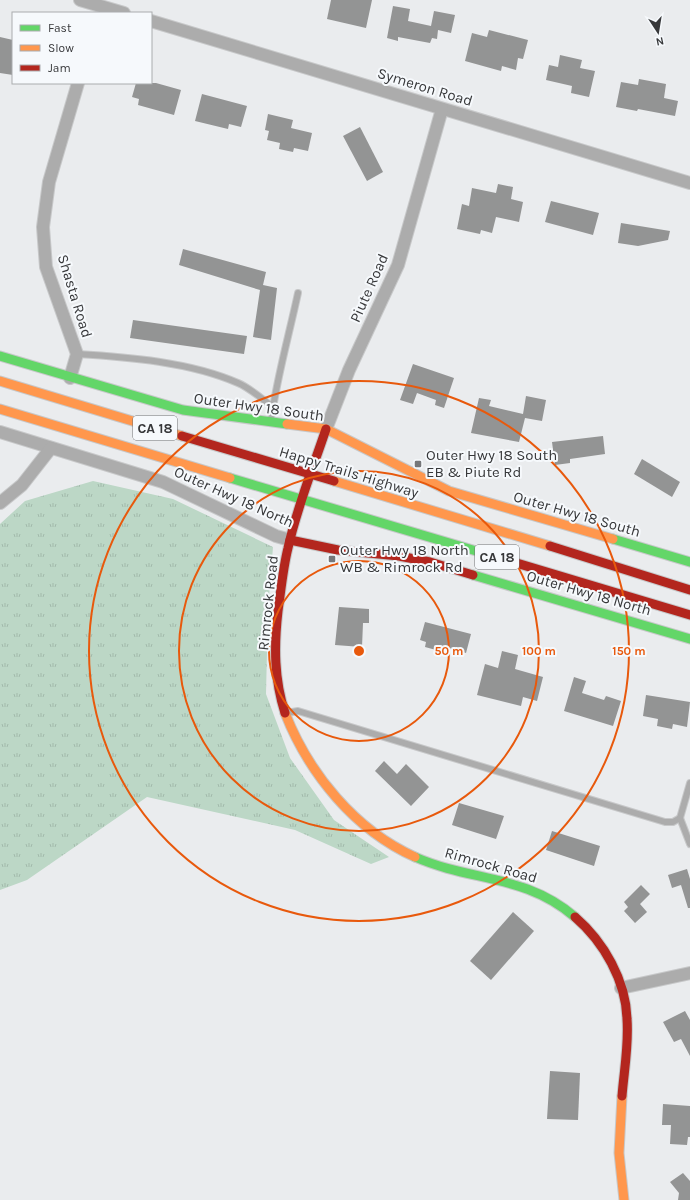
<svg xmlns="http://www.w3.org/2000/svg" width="690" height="1200" font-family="Karla,sans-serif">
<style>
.grass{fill:url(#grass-tufts)}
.building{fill:#939494}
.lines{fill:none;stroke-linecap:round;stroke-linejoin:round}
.lane-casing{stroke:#c7c8c9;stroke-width:8}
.street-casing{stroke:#c7c8c9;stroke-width:14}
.fast-casing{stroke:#c7c8c9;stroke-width:11}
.slow-casing{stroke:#c7c8c9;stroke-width:11}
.jam-casing{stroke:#c7c8c9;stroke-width:11}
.lane{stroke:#acacac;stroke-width:6}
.street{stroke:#acacac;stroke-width:12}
.fast{stroke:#63d668;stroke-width:9}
.slow{stroke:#ff974d;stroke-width:9}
.jam{stroke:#b3261e;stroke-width:9}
.ring{fill:none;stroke:#e8590c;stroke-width:2}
.poi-dot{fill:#767779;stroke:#f6f9fc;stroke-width:1.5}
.labels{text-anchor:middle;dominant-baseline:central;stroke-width:4;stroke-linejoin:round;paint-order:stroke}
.shield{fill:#f6f9fc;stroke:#707274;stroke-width:1}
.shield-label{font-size:14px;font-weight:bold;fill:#37383a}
.street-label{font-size:15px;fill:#37383a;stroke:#f6f9fc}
.poi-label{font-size:15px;fill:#37383a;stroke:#f6f9fc;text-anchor:start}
.centre{fill:#e8590c;stroke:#f6f9fc;stroke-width:2}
.ring-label{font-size:12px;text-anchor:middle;font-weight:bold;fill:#e8590c;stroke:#f6f9fc;stroke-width:4;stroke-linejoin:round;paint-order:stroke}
</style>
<defs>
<pattern id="grass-tufts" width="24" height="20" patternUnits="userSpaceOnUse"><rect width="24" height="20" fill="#bcd7c6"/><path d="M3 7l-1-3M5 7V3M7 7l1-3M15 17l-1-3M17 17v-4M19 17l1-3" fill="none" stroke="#a2b9ab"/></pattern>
</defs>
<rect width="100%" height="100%" fill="#eaecee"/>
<polygon class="grass" points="93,481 173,499 273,547 268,609 266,694 290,758 334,820 389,857 371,864 295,830 147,797 27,880 0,890 0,524 25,501"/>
<g class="building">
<polygon points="331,0 372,0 366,28 327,19"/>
<polygon points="393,6 410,9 408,21 431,26 434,11 455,15 451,33 438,30 437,39 432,38 430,43 398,37 398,41 387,38"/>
<polygon points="489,30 528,40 523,59 518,58 516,70 502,66 501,71 465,61 472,33 487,37"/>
<polygon points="0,37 13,40 13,75 0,73"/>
<polygon points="560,55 582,60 580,68 595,71 589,97 571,93 572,86 546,80 549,65 558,67"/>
<polygon points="639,79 666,84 664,98 678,101 675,116 638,109 637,111 616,107 621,82 638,85"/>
<polygon points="136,83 156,83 181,90 174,115 138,105 139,99 132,97"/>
<polygon points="202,94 247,106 241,127 229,124 228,129 195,121"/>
<polygon points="268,114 293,120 291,128 312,133 308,151 294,148 293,152 279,149 280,143 267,140 269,131 265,130"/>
<polygon points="360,127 383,172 367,181 343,136"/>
<polygon points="498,184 513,187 511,199 523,202 519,222 496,217 492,233 481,230 480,234 457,229 462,204 469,206 472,188 496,193"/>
<polygon points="551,201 599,213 593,235 545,222"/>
<polygon points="621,223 670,231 668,240 638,246 618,243"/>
<polygon points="183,249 266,272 263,285 277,288 271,340 253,337 260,290 179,265"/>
<polygon points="133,320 247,336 244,354 130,338"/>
<polygon points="413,364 454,378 444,408 435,405 436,400 417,393 413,404 400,400"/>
<polygon points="526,396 546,400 542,421 525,418 519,442 471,433 479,398 491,400 489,406 523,414"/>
<polygon points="603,436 605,454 570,459 570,463 555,465 552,442"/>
<polygon points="642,459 680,482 672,497 634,474"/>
<polygon points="339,607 369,609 369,623 363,623 362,647 335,645"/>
<polygon points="425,622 471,634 466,653 449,648 447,653 425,647 426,642 420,640"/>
<polygon points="502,651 518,655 515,669 543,677 537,701 523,697 521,706 477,695 485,664 498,668"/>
<polygon points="574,677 586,681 582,693 604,700 606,696 621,701 613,726 564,711"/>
<polygon points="646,695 690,702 687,727 673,724 672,729 657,726 658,719 643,716"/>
<polygon points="384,761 397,774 406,764 429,787 411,806 375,771"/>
<polygon points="459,803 504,816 496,839 452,825"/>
<polygon points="552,831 600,846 594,866 546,850"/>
<polygon points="687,869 690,879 690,908 688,908 681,885 672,888 668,875"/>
<polygon points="641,885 650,894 640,904 647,912 635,923 624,911 628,907 624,902"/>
<polygon points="513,912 534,931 491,980 470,961"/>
<polygon points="685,1011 690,1020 690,1056 681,1039 674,1042 663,1022"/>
<polygon points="550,1071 580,1073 578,1120 547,1119"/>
<polygon points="663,1104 690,1106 690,1137 688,1137 687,1145 670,1144 671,1125 662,1125"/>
<polygon points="683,1173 690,1181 690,1200 678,1200 679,1193 670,1182"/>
</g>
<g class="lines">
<g class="lane-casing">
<g id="lane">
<path d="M77,354C128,357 190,362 238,383C250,388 262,399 273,407"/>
<path d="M271,420C277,377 289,335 298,293"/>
<polyline points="287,713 298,711 665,822 673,822 680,818 690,783"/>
<polyline points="680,818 690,844"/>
</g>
</g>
<g class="street-casing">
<g id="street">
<polyline points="80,0 124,13"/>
<polyline points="151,21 690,183"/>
<polyline points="70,378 77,354 46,267 43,227 49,182 78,83"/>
<polyline points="326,429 349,370 398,265 442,109"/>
<polyline points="0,432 163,482 276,536 290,540"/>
<polyline points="0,503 22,485 51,448"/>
<polyline points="621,988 690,973"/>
</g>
</g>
<g class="fast-casing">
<g id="fast">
<polyline points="0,356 183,410 287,424"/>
<polyline points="230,478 483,553"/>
<polyline points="613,539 690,562"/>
<polyline points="473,575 690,639"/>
<path d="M415,857C472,882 525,874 575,917"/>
</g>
</g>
<g class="slow-casing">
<g id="slow">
<polyline points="0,381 182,436"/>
<polyline points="0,409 230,478"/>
<polyline points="287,424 326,429 449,491 613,539"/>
<polyline points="334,481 550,546"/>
<path d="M285,713C309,774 355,830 415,857"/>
<polyline points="622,1096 619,1153 624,1200"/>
</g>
</g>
<g class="jam-casing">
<g id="jam">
<polyline points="182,436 334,481"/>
<polyline points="290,540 338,550 399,556 430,562 473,575"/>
<polyline points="550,546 690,590"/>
<polyline points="483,553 690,615"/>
<path d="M285,713C274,679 274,646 278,611C281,590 283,568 288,548C297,507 313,468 326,429"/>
<path d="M575,917C604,942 626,981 627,1019C629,1045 624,1071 622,1096"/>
</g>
</g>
<use href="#lane" class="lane"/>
<use href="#street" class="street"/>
<use href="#fast" class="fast"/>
<use href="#slow" class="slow"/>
<use href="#jam" class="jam"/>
</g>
<g class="ring">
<circle cx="359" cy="651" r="90"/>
<circle cx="359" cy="651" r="180"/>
<circle cx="359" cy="651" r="270"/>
</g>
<g class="poi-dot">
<rect x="414" y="460" width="8" height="8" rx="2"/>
<rect x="328" y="555" width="8" height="8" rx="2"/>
</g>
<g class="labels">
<g class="shield">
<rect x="133" y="416" width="44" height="24" rx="3"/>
<rect x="475" y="545" width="44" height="24" rx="3"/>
</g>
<g class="shield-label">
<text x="155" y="428">CA 18</text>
<text x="497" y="557">CA 18</text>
</g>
<g class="street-label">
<text transform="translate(425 87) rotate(17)">Symeron Road</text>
<text transform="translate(369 288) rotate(-66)">Piute Road</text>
<text transform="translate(75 296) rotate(73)">Shasta Road</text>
<text transform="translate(259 407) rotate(8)">Outer Hwy 18 South</text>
<text transform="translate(349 472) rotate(17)">Happy Trails Highway</text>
<text transform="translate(234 497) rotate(24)">Outer Hwy 18 North</text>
<text transform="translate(577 514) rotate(16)">Outer Hwy 18 South</text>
<text transform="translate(589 593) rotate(16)">Outer Hwy 18 North</text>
<text transform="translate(268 603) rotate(-84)">Rimrock Road</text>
<text transform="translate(491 865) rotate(16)">Rimrock Road</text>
</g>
<g class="poi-label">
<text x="426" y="455">Outer Hwy 18 South<tspan x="426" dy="17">EB &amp; Piute Rd</tspan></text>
<text x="340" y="550">Outer Hwy 18 North<tspan x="340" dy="17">WB &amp; Rimrock Rd</tspan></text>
</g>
</g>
<circle cx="359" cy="651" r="6" class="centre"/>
<g class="ring-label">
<text x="449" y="655">50 m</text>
<text x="539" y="655">100 m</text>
<text x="629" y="655">150 m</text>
</g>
<rect x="12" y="12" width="140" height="72" fill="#f6f9fc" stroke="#aaacae"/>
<rect x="20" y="25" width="20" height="6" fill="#63d668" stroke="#aaacae"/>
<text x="48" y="32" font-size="12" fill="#37383a">Fast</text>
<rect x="20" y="45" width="20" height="6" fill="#ff974d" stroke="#aaacae"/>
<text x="48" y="52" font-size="12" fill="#37383a">Slow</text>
<rect x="20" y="65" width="20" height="6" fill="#b3261e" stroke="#aaacae"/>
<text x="48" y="72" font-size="12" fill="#37383a">Jam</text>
<g transform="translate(658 32) rotate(168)" stroke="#f6f9fc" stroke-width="3" paint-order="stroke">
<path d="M0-3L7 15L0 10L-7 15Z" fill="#37383a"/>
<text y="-6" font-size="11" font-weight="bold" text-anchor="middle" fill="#37383a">N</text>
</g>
</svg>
